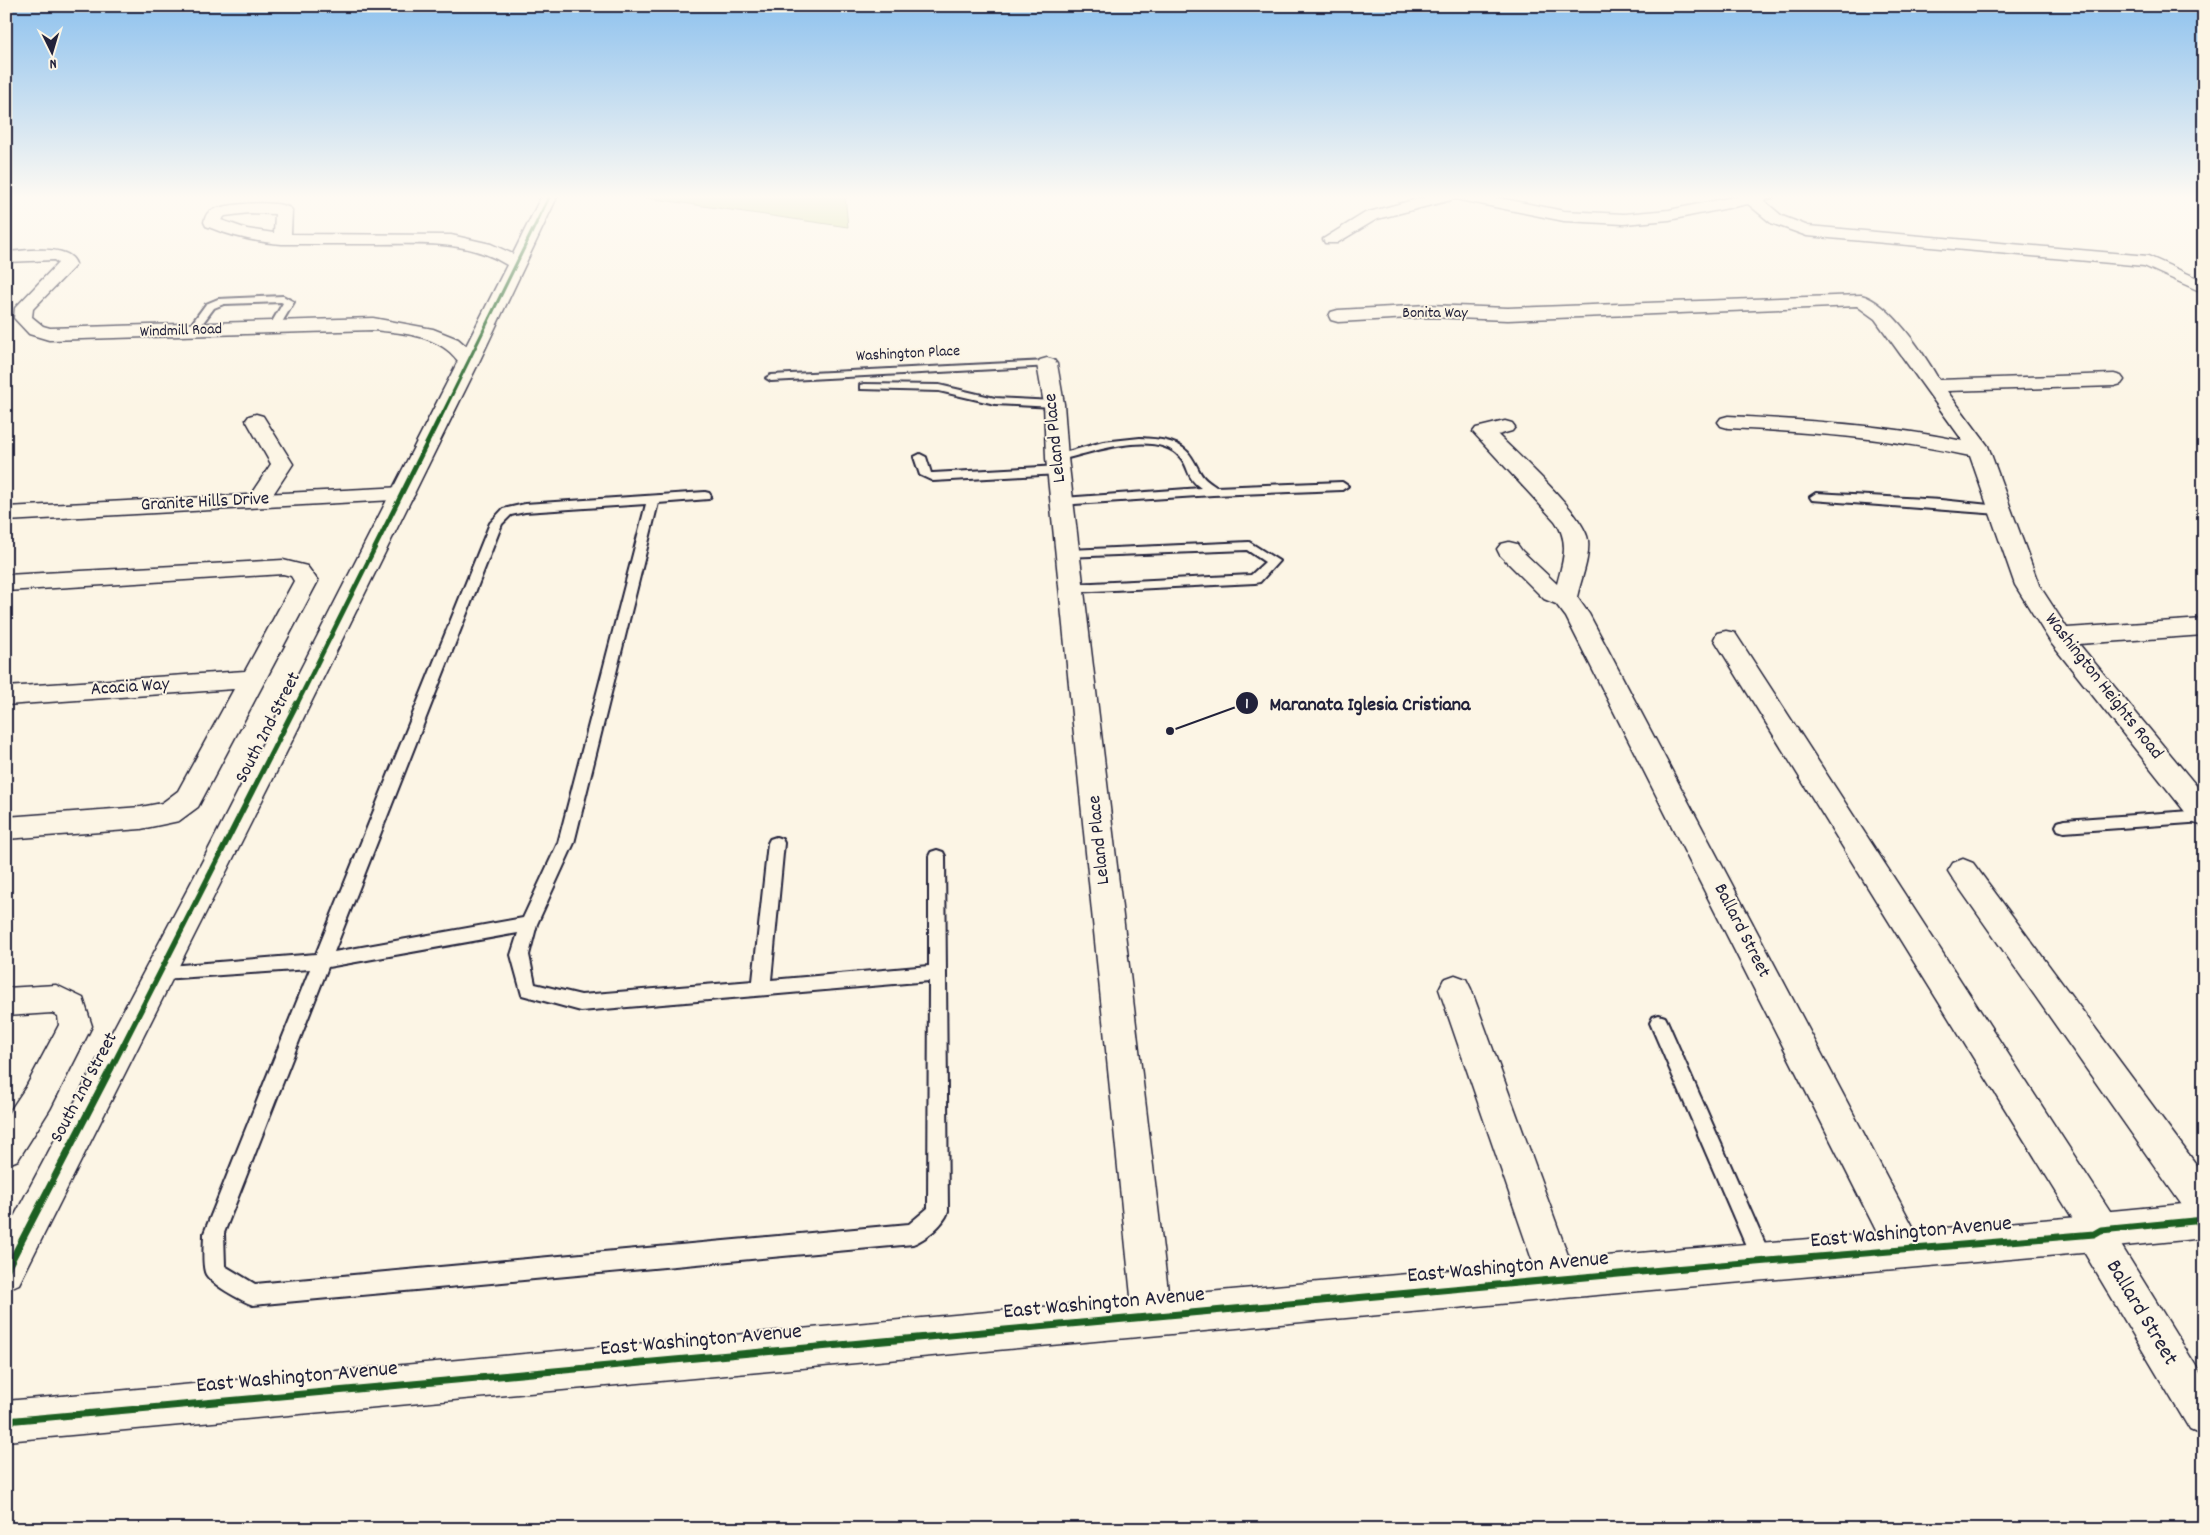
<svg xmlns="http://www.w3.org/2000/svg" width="2210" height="1535" font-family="Dekko,sans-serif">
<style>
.green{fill:#c4d68b;stroke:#737c63}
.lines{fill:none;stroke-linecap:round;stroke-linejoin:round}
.lane-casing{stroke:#22223b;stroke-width:4}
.street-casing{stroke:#22223b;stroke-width:3}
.secondary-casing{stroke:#22223b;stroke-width:3}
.lane{fill:#fcf5e5;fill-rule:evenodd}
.street{fill:#fcf5e5;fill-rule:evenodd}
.secondary{fill:#fcf5e5;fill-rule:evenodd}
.cycleway-far3-casing{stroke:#fcf5e5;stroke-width:5}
.cycleway-far2-casing{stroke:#fcf5e5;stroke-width:7}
.cycleway-far1-casing{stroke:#fcf5e5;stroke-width:9}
.cycleway-casing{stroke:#fcf5e5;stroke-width:10}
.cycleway-far3{stroke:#1b5e20;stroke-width:3}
.cycleway-far2{stroke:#1b5e20;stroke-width:4.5}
.cycleway-far1{stroke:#1b5e20;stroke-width:5.5}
.cycleway{stroke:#1b5e20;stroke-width:7}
.labels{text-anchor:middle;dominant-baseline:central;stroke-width:4;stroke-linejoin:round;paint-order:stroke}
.far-street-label{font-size:16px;fill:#22223b;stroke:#fcf5e5}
.street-label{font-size:19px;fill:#22223b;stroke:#fcf5e5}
.near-street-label{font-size:22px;fill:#22223b;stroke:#fcf5e5}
.leader{fill:none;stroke:#22223b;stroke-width:2}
.callout-dot{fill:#22223b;stroke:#fcf5e5;stroke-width:2}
.mark-label{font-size:15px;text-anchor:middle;font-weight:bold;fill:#fff}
.callout-label{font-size:20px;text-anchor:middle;font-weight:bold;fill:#22223b;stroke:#fcf5e5;stroke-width:4;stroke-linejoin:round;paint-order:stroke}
</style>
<rect width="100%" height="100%" fill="#fcf5e5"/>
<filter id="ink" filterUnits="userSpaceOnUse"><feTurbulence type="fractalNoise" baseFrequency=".02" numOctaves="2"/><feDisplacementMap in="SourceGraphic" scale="10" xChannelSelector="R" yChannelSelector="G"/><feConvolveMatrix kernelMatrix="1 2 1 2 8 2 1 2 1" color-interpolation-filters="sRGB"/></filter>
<g filter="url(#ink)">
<polygon class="green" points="577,195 845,195 848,227 634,196"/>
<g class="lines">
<g class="lane-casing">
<g id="lane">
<polygon points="283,296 294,302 278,329 269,327 283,303 281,302 224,304 214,308 196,332 187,330 206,304 218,299"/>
<polygon points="1047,361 1051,362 1051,366 771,381 766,378 771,375"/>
<polygon points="864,384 939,385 995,398 1054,401 1060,404 1054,407 995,404 939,391 860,389 860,385"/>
<path d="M1140,438C1158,439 1182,440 1192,458C1202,474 1198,475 1216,487L1342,482L1348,486L1342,490L1213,495L1059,505L1057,502L1063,498L1201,488C1186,478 1190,468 1180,457C1155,428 1087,454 1057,461L1051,458L1053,456L1103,442Z"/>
<polygon points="920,454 926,457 931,473 933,473 1059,466 1065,470 1059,474 933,481 920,475 914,457"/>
<path d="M705,492L709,493L711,496L709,499L658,503L574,843L537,924L529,955L535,984L581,995L753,981L768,843L770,839L776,837L782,839L784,843L771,980L929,966V856L931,852L937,850L943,852L945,856L948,1212C943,1225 926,1239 913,1244L253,1305C242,1301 208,1283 205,1272C202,1261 204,1245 204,1233L310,969L162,979L156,977L153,972L156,967L316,954L490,523L503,509L525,504ZM646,504L558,843L523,918L334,952L502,524L511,515L525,512ZM518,933L511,955L522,995L581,1011L929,981L928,1208L909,1224L255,1284L225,1266L224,1233L328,967Z"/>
<polygon points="1816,493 1941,500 1999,506 2005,510 1999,514 1812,500 1810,497"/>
<polygon points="1249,542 1279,561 1260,582 1255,583 1073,592 1066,588 1073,584 1251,575 1265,562 1247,550 1065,557 1063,554 1065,551 1069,550"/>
<polygon points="2204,810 2204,822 2064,832 2058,830 2056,826 2058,822 2064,820"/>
<polygon points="1659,1015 1665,1017 1668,1023 1770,1255 1773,1262 1770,1269 1763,1272 1756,1269 1650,1023 1653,1017"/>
</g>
</g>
<g class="street-casing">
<g id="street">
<path d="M542,195H558L479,362L295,735L19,1284L6,1290V1232L202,862L458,361C439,335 403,333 373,330L49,340L29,334L14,318L15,308L58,263L54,260L6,262V252C24,251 70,243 76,264L73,268L33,309L32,317L43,326L50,328L373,318L433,329L458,339L466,346L507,265C467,240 422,244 377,244C346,244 314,244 282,244C256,242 230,236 206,226L204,222C205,218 206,214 209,212C220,203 284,199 292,210L291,234L451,235L491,244L513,254ZM249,213L275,214L274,233L247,229L221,220L225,216Z"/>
<polygon points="1432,195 1484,195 1564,211 1624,214 1669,210 1743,195 1774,195 1772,198 1763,200 1782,216 1808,226 2148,256 2204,281 2204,293 2144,266 1807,236 1771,223 1748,204 1669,220 1624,224 1564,221 1455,199 1377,219 1337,243 1325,243 1323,239 1365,213"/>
<path d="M1861,295C1890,302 1925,355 1939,380L2114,374L2121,376L2124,380L2121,384L2114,386L1947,391L1988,446L2039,585L2067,628L2204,619V635L2079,644L2204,795V826L2194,823L2051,643L2015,585L1970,456C1890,438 1809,432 1728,428L1721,426L1718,422L1721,418L1728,416C1807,420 1886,425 1963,441L1875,319L1857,306L1508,320L1428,317L1338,322L1331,320L1329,316L1331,312L1338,310L1428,305L1508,308Z"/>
<polygon points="1047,358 1054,360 1057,364 1064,404 1068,458 1171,1316 1166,1330 1152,1335 1138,1330 1133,1316 1046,458 1044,404 1037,364 1040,360"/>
<polygon points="256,414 263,416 293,464 266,505 258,507 250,505 247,500 271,464 246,420 249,416"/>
<path d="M1505,421L1512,423L1515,427L1512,431L1498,435C1518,455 1584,514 1588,540C1590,559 1581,579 1577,597L1589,614L1918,1236L1924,1249L1918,1262L1905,1268L1892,1262L1566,617L1556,604L1544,599L1500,555L1497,549L1501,544L1509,542L1517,544L1522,551L1557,584C1563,561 1570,542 1555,521L1473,432L1476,428Z"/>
<polygon points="283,560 307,566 318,581 198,807 179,821 141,829 6,839 6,817 141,807 162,803 178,791 234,689 6,705 6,687 245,671 294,581 291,576 283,574 6,591 6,575"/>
<polygon points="1726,631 1735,633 2114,1217 2119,1230 2116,1237 2204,1379 2204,1436 2190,1430 2081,1247 2076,1234 2078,1227 1714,639 1717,633"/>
<polygon points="1963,859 1973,863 2204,1175 2204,1223 2191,1218 1953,879 1948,871 1953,863"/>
<polygon points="1455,975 1466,979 1471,989 1577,1280 1571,1293 1558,1299 1545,1293 1539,1280 1439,989 1444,979"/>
<polygon points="56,985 83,998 92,1026 50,1109 18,1160 6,1165 6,1117 26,1087 59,1025 58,1016 52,1013 6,1016 6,988"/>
</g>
</g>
<g class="secondary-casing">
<g id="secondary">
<polygon points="404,487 412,489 415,494 412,499 6,521 6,507"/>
<polygon points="2204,1202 2204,1238 2105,1248 2094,1252 1673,1288 6,1441 6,1401 1673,1250 2091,1216 2101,1212"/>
</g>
</g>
<use href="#lane" class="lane"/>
<use href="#street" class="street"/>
<use href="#secondary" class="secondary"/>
<g class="cycleway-far3-casing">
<polyline id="cycleway-far3" points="440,419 550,195"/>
</g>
<g class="cycleway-far2-casing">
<polyline id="cycleway-far2" points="297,704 440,417"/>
</g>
<g class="cycleway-far1-casing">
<polyline id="cycleway-far1" points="111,1069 297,703"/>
</g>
<g class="cycleway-casing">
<g id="cycleway">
<polyline points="6,1271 111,1068"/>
<polyline points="6,1421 1673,1269 2094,1234 2101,1230 2204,1220"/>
</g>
</g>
<use href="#cycleway-far3" class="cycleway-far3"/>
<use href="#cycleway-far2" class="cycleway-far2"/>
<use href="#cycleway-far1" class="cycleway-far1"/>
<use href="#cycleway" class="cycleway"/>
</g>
</g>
<linearGradient id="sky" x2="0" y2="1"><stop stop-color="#8fc2ee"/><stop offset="0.48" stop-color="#fefaf3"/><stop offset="1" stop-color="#fefaf3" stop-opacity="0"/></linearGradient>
<rect width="2210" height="410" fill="url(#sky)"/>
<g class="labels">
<g class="far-street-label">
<text x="1435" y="313">Bonita Way</text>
<text transform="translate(181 331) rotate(-2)">Windmill Road</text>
<text transform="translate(908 354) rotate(-3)">Washington Place</text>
</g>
<g class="street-label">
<text transform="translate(1056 438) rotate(-96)">Leland Place</text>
<text transform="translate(205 503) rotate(-3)">Granite Hills Drive</text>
<text transform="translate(2103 687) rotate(52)">Washington Heights Road</text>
<text transform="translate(130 688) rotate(-4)">Acacia Way</text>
<text transform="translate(269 728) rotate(-63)">South 2nd Street</text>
<text transform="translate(1100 840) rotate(-96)">Leland Place</text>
<text transform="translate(1741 931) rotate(63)">Ballard Street</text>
<text transform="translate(85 1088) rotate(-62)">South 2nd Street</text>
</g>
<g class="near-street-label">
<text transform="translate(1911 1233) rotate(-5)">East Washington Avenue</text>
<text transform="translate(1508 1268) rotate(-5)">East Washington Avenue</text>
<text transform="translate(1104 1304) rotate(-5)">East Washington Avenue</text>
<text transform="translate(2141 1313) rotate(59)">Ballard Street</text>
<text transform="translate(701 1341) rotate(-5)">East Washington Avenue</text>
<text transform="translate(297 1378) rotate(-5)">East Washington Avenue</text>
</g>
</g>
<path class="leader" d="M1170 731L1247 703"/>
<g class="callout-dot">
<circle cx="1170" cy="731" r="5"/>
<circle cx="1247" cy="703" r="12"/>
</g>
<g class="mark-label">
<text x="1247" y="708">1</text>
</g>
<g class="callout-label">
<text x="1370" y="710">Maranata Iglesia Cristiana</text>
</g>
<rect width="2210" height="1535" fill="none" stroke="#fcf5e5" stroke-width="25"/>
<rect x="12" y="12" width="2185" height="1510" fill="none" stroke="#22223b" stroke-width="2" filter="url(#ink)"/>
<g transform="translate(52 52) rotate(175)" stroke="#fcf5e5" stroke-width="4" paint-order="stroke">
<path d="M0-4L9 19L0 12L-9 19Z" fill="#22223b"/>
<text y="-8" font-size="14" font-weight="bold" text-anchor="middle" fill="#22223b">N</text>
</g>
</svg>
